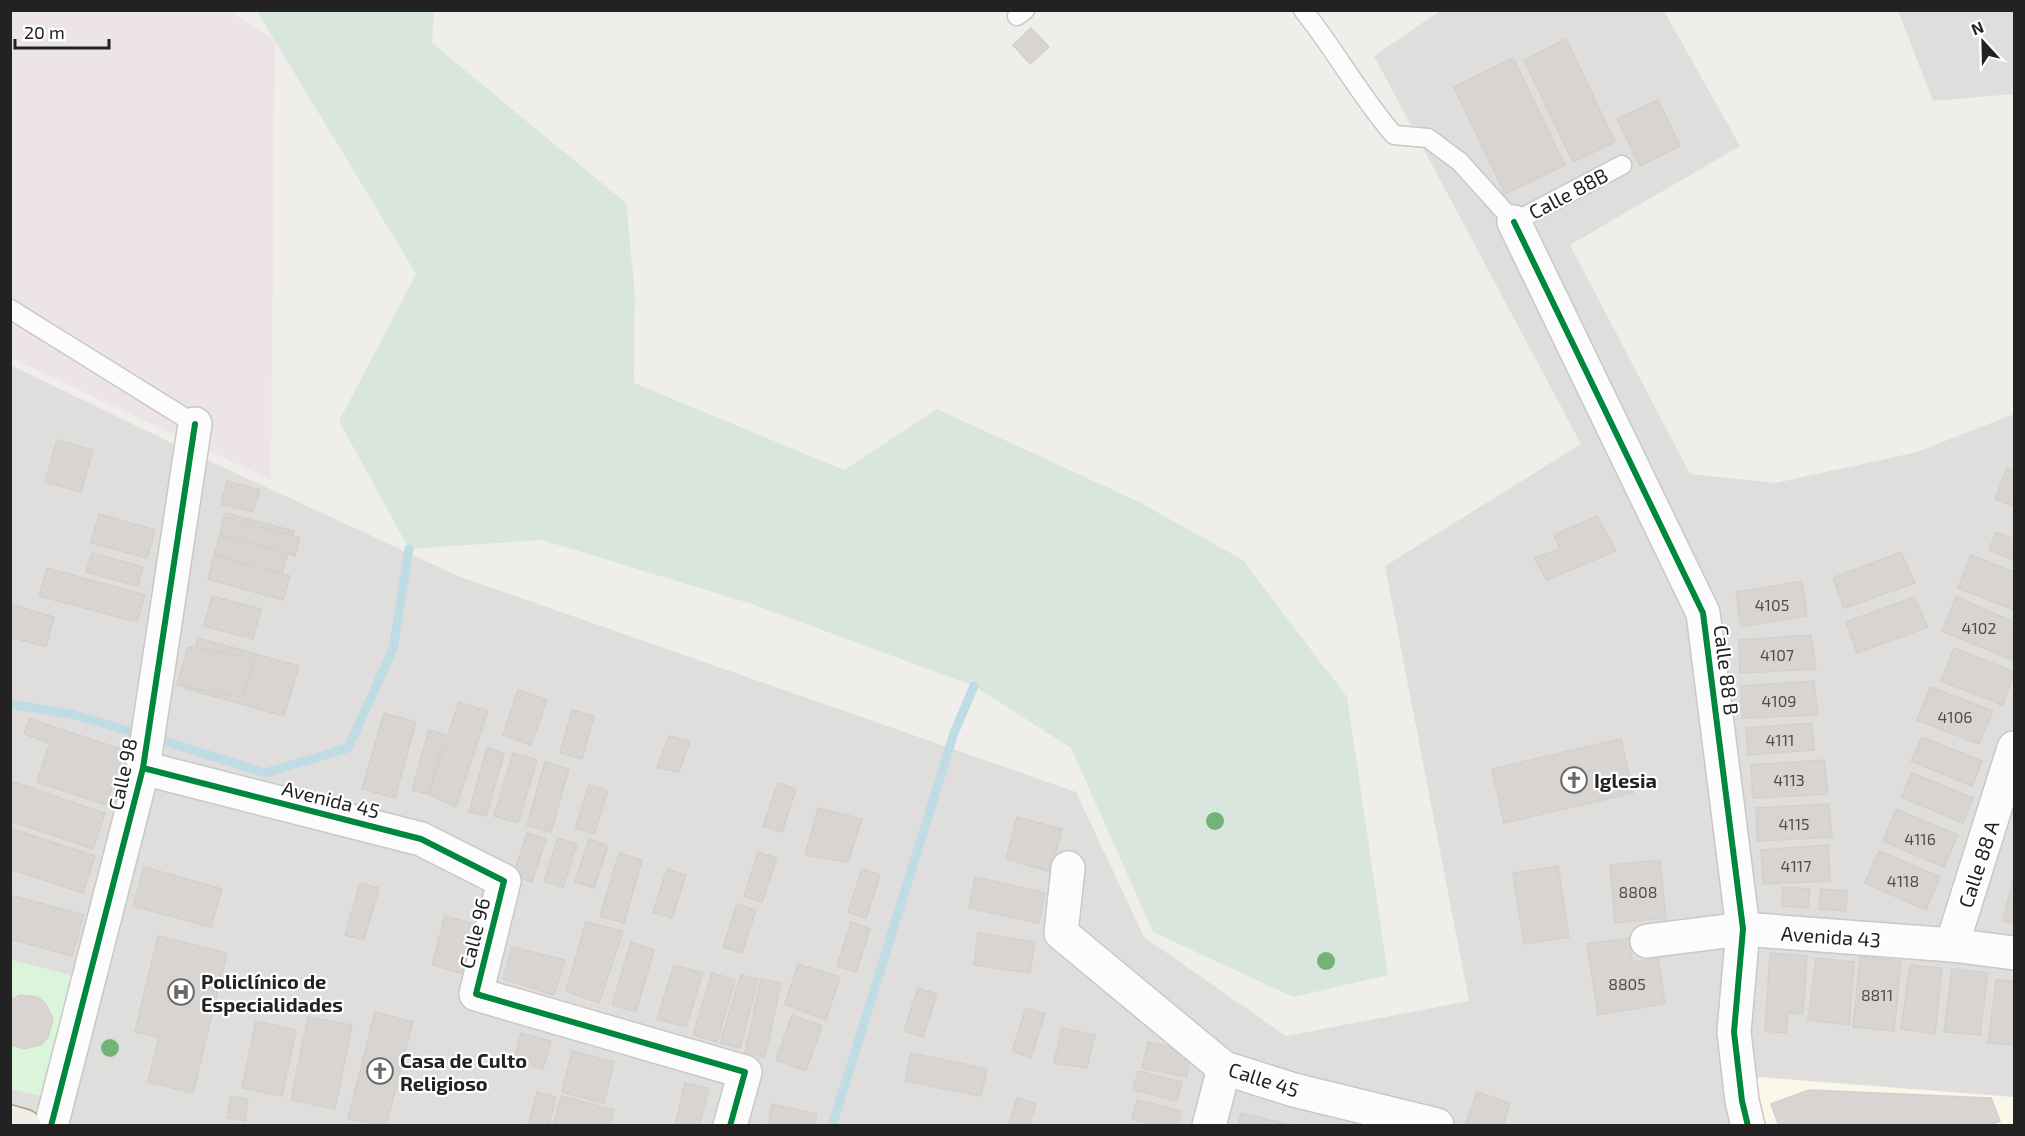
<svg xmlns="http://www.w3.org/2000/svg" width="2025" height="1136" font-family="'Exo 2',sans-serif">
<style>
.residential{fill:#dfdedc}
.industrial{fill:#ede4e9}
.education{fill:#f8f7e8}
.wetland{fill:#d9e6de}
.park{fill:#daf5da}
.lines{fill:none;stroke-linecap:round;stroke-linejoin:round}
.stream{stroke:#bfdbe3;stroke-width:9}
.building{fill:#d7d4d2;stroke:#d3d0cc;stroke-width:1.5}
.service-casing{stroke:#c9c8c7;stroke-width:21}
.minor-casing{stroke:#c9c8c7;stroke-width:36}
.primary-casing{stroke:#a79c86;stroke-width:36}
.service{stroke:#fdfcfc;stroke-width:18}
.minor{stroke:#fdfcfc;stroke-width:33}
.primary{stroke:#f3ede7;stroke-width:33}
.cycleway-casing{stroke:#fff;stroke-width:10}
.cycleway{stroke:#00873e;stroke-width:6}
.tree{fill:#73b476}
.labels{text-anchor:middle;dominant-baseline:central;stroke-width:4.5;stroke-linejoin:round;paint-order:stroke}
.number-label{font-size:16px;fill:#4f4e4e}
.street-label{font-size:20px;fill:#222;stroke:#fff}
.poi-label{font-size:20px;font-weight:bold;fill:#222;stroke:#fff;text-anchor:start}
</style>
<rect width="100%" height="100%" fill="#f0eeeb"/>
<g class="residential">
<polygon points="1440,11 1664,11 1740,146 1570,245 1690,474 1776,483 1917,452 2014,414 2014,1125 11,1125 10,365 203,458 458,576 1076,792 1144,937 1286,1036 1469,1001 1385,566 1581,444 1374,56"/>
<polygon points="1898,11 2014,11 2014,94 1933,101"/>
</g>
<polygon class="industrial" points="11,11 230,11 275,40 271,480 11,358"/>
<polygon class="education" points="1758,1077 2014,1097 2014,1125 1765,1125 1755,1098"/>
<polygon class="wetland" points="257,11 434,11 432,43 626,203 635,294 634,383 844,470 937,409 1139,502 1243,560 1347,697 1388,975 1293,997 1153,932 1071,748 974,686 752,604 542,540 409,549 339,421 416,274"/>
<polygon class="park" points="11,960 79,977 49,1098 11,1089"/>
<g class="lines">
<g class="stream">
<polyline points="10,704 72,714 139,734"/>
<polyline points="155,738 265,773 348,748 393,649 409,549"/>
<polyline points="832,1126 954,733 974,686"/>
</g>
</g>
<g class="building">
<polygon points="1031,28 1049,47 1030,64 1013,45"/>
<polygon points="1566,39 1615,142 1573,162 1524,60"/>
<polygon points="1513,58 1565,165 1505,194 1454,87"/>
<polygon points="1658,100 1680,146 1640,166 1617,119"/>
<polygon points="57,440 93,450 81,492 45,482"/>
<polygon points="2007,468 2014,471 2014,506 1995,499"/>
<polygon points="227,481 260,490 253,512 221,504"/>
<polygon points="226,513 294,531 291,546 223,526"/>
<polygon points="99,514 155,530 147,558 91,543"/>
<polygon points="1597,516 1616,551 1547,580 1534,558 1560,549 1554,535"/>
<polygon points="224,517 300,538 295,556 220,535"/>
<polygon points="1996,532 2014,539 2014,560 1989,550"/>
<polygon points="220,535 288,553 282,574 214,555"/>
<polygon points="1901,552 1915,583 1844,608 1833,578"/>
<polygon points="92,553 143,567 138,586 86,572"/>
<polygon points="214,555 290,576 283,600 208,579"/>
<polygon points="1971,555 2014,572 2014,610 1958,588"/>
<polygon points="47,568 145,595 137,622 39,596"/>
<polygon points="1802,581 1807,616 1741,627 1736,592"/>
<polygon points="212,596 261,609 253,639 204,626"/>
<polygon points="1914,597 1928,627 1857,653 1846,622"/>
<polygon points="1956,597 2014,622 2012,660 1942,631"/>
<polygon points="10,604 54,617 46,647 10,637"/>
<polygon points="1811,635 1816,669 1740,673 1739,640"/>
<polygon points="198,638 299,666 284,716 184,688"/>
<polygon points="188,647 255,658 242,697 177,685"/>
<polygon points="1954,648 2014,672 2003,705 1941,681"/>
<polygon points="1814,681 1818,715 1742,718 1741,686"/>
<polygon points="1930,687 1993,711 1979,744 1917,720"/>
<polygon points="518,690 547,700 531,745 503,735"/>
<polygon points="459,702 488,711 456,807 428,794"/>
<polygon points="572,710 594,716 582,759 560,753"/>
<polygon points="384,713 416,722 395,798 362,789"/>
<polygon points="30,719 124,750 106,805 37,782 50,743 24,734"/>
<polygon points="1812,723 1814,750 1748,755 1746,728"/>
<polygon points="429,730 445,735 428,794 412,790"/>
<polygon points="669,736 690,741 679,772 657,768"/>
<polygon points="1922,737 1982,761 1972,786 1911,761"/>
<polygon points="1621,739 1633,793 1504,823 1492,769"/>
<polygon points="487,747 504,754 486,816 469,812"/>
<polygon points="513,753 537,760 518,823 494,816"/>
<polygon points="1824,760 1828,794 1753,798 1751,765"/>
<polygon points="545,762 569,769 551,832 527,825"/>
<polygon points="1912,773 1973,798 1963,823 1901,797"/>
<polygon points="10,781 105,813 93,849 10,821"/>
<polygon points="778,783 796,789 782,832 763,826"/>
<polygon points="589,785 608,791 594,834 575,828"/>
<polygon points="1829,804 1832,837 1757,841 1756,808"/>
<polygon points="818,808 862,819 848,862 805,855"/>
<polygon points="1896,809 1958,835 1944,867 1883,841"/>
<polygon points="1017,817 1062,829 1051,872 1006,859"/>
<polygon points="10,828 95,856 83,893 10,869"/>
<polygon points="527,833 546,839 532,882 513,876"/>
<polygon points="558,838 577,844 563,887 544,881"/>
<polygon points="589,839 608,846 594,888 575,882"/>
<polygon points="1828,845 1830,881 1763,884 1761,850"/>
<polygon points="1879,851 1940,877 1926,910 1865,883"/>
<polygon points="758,852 777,858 762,902 744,896"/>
<polygon points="619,853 642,860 624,923 600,916"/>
<polygon points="1660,860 1666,918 1615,923 1610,865"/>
<polygon points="1558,866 1569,937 1524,944 1513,873"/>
<polygon points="144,867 222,889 211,927 133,906"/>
<polygon points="667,869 686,875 672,918 653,912"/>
<polygon points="862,869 880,875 866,918 848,912"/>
<polygon points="975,877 1045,893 1039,923 969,908"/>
<polygon points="2013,879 2014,880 2014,923 2003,921"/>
<polygon points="360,883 379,888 364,940 345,935"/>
<polygon points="1783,887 1810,889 1808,908 1782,906"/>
<polygon points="1821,889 1847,891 1846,911 1819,909"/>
<polygon points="10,895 84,915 72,956 10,939"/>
<polygon points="737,904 756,910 742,953 723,947"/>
<polygon points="445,916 481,926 467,975 432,965"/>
<polygon points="586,922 623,931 599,1003 566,991"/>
<polygon points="851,922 870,929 856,972 837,966"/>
<polygon points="978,933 1035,942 1030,973 974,965"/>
<polygon points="158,936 227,953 193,1093 148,1082 159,1037 135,1032"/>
<polygon points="1629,938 1632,962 1658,958 1665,1004 1598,1015 1587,944"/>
<polygon points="631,942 654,950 636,1012 612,1005"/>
<polygon points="512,947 565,960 554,995 503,979"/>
<polygon points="1770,953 1807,956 1803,1014 1788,1013 1786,1033 1765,1031"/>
<polygon points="1860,957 1901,961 1894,1031 1853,1027"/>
<polygon points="1816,958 1854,962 1849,1025 1808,1020"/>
<polygon points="798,964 840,977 826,1020 785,1004"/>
<polygon points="674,965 703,973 686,1027 657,1019"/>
<polygon points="1910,965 1942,968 1935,1034 1901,1029"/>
<polygon points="1952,969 1988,973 1980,1035 1944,1032"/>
<polygon points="712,973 735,980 717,1042 693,1035"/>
<polygon points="741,975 758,979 740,1048 720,1043"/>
<polygon points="761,979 781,983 765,1057 745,1053"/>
<polygon points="1996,980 2014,981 2014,1045 1988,1043"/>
<polygon points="918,988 937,994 923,1037 904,1031"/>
<polygon points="20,995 37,997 45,1003 53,1019 48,1037 42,1044 24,1049 10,1044 10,1000"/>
<polygon points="1026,1008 1045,1014 1031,1058 1012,1051"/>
<polygon points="375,1012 413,1022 386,1126 348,1119"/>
<polygon points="792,1015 822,1026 806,1071 776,1060"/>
<polygon points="308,1017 352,1025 335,1109 291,1100"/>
<polygon points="256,1021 296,1030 282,1096 242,1088"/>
<polygon points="1062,1028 1095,1035 1087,1068 1054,1063"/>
<polygon points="521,1033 551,1041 543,1069 514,1061"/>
<polygon points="1148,1042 1192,1052 1186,1077 1142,1068"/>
<polygon points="572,1051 614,1062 604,1103 562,1092"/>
<polygon points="911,1053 987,1069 981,1096 905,1081"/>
<polygon points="1138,1071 1182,1082 1177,1101 1133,1090"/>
<polygon points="685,1083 709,1088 699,1126 675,1126"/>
<polygon points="1809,1090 1991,1098 2000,1121 1988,1126 1779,1126 1771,1104"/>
<polygon points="537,1092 556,1097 549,1126 528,1126"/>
<polygon points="1477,1092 1510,1103 1503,1126 1465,1126"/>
<polygon points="231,1096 248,1099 245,1121 227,1118"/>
<polygon points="561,1096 614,1110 610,1126 553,1126"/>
<polygon points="1017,1098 1036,1104 1029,1126 1008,1126"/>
<polygon points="1137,1100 1181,1111 1177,1126 1158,1126 1132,1119"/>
<polygon points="772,1104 817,1114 814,1126 768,1126"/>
<polygon points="1241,1113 1295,1126 1238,1126"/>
</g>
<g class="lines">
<g class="service-casing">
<g id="service">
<path d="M1303,10C1336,51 1360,96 1394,135L1428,138L1460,162L1514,222L1622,165"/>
<polyline points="1017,16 1025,10"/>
<polyline points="10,309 195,424"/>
</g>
</g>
<g class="minor-casing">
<g id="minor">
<polyline points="1514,222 1703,613 1743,929 1734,1032 1742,1101 1748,1126"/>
<polyline points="143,768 421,839 504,881 476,994 745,1072 730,1126"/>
<polyline points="1068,868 1061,933 1224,1068 1294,1090 1437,1125"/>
<polyline points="1647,941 1743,929 1952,945 2014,953"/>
<polyline points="1952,945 2014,748"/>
<polyline points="51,1126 143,768 195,424"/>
<polyline points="1209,1126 1224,1068"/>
</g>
</g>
<g class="primary-casing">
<polyline id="primary" points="10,1122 24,1126"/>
</g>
<use href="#service" class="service"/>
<use href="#minor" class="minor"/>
<use href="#primary" class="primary"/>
<g class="cycleway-casing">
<g id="cycleway">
<polyline points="1514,222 1703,613 1743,929 1734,1032 1742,1101 1748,1126"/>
<polyline points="143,768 421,839 504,881 476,994 745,1072 730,1126"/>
<polyline points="51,1126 143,768 195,424"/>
</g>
</g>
<use href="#cycleway" class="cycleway"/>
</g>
<g class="tree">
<circle cx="1215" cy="821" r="9"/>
<circle cx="1326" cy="961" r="9"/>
<circle cx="110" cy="1048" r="9"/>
</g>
<defs>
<g id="church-ring" transform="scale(1.35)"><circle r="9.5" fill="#fff" stroke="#6a6968" stroke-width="1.5"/><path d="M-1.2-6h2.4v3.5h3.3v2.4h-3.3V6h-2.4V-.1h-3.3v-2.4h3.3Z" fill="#6a6968"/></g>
<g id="hospital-ring" transform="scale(1.35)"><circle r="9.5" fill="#fff" stroke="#6a6968" stroke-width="1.5"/><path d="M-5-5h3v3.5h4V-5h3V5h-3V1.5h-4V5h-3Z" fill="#6a6968"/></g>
</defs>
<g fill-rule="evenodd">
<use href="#church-ring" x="1574" y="780"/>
<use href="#hospital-ring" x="181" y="992"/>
<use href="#church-ring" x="380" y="1071"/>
</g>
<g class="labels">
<g class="number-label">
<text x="1772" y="604">4105</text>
<text x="1979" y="627">4102</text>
<text x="1777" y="654">4107</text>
<text x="1779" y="700">4109</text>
<text x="1955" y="716">4106</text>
<text x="1780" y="739">4111</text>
<text x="1789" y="779">4113</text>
<text x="1794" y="823">4115</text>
<text x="1920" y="838">4116</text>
<text x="1796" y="865">4117</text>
<text x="1903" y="880">4118</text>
<text x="1638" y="891">8808</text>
<text x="1627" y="983">8805</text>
<text x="1877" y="994">8811</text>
</g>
<g class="street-label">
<text transform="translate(1568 193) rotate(-28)">Calle 88B</text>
<text transform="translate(1727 670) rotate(83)">Calle 88 B</text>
<text transform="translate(122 774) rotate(-78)">Calle 98</text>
<text transform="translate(331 799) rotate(14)">Avenida 45</text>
<text transform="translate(1978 864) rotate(-72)">Calle 88 A</text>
<text transform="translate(474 933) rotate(-76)">Calle 96</text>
<text transform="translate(1831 936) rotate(4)">Avenida 43</text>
<text transform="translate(1264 1079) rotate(18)">Calle 45</text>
</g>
<g class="poi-label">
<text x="1594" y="780">Iglesia</text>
<text x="201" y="981">Policlínico de<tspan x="201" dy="23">Especialidades</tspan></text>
<text x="400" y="1060">Casa de Culto<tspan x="400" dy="23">Religioso</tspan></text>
</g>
</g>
<rect width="2025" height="1136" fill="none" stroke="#222222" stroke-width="24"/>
<g transform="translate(1983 42) rotate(338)" stroke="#ffffff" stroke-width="4.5" paint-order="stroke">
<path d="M0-4.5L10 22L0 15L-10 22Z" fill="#222222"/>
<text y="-9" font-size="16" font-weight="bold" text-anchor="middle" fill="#222222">N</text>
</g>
<path d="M15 39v9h94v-9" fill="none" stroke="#222222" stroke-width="3"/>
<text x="24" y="39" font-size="18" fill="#222222" stroke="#ffffff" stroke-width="4.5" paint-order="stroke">20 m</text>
</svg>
